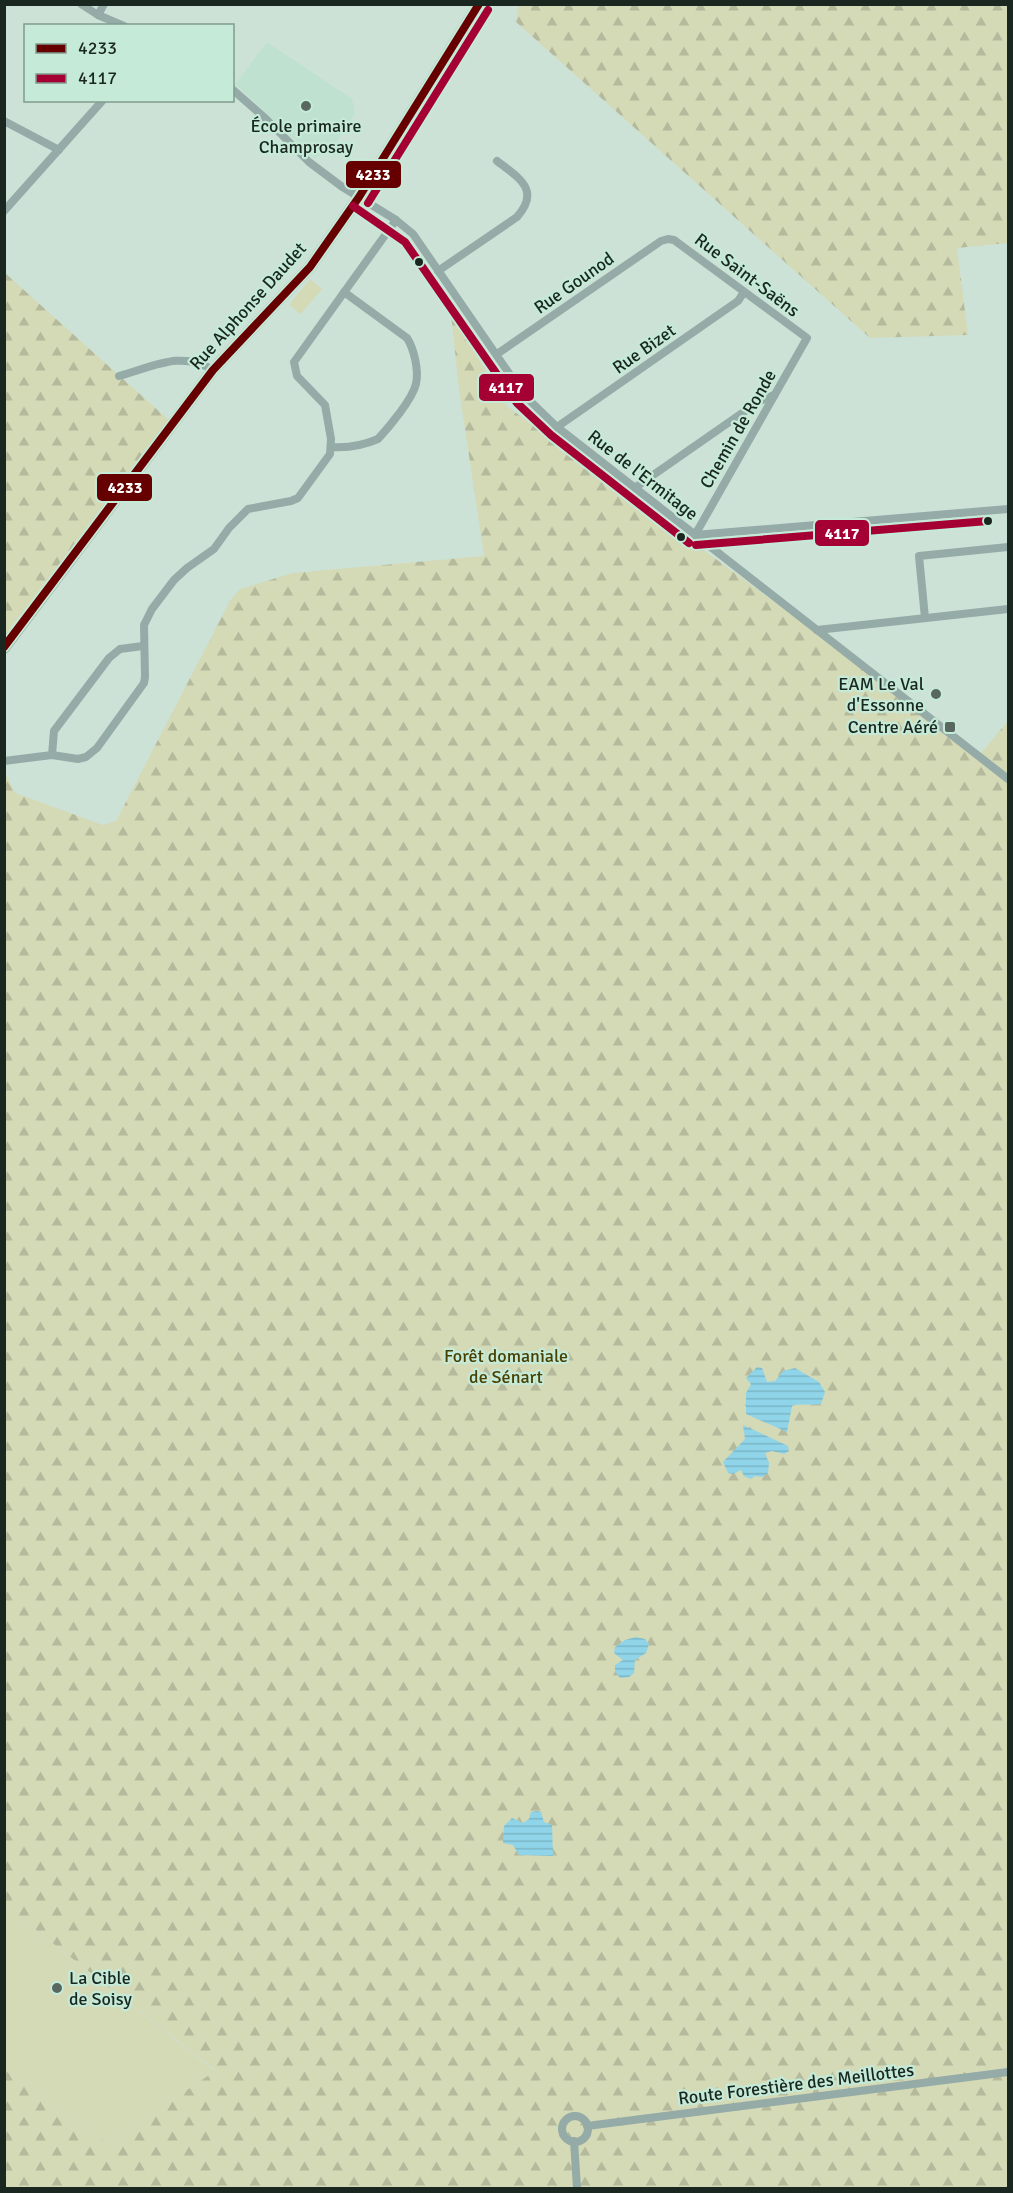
<svg xmlns="http://www.w3.org/2000/svg" width="1013" height="2193" font-family="Signika,sans-serif">
<style>
.built{fill:#bfe1d0}
.forest{fill:url(#forest-firs)}
.garden{fill:#d4d9b6}
.water{fill:url(#water-rules)}
.lines{fill:none;stroke-linecap:round;stroke-linejoin:round}
.minor{stroke:#94aba7;stroke-width:8}
.primary{stroke:#91a6a1;stroke-width:12}
.bus-1-casing{stroke:#c5ead7;stroke-width:12}
.bus-2-casing{stroke:#c5ead7;stroke-width:12}
.bus-1{stroke:#600;stroke-width:8}
.bus-2{stroke:#a50034;stroke-width:8}
.poi-dot{fill:#586860;stroke:#c5ead7;stroke-width:2}
.bus-dot{fill:#192720;stroke:#c5ead7;stroke-width:2}
.labels{text-anchor:middle;dominant-baseline:central;stroke-width:4.5;stroke-linejoin:round;paint-order:stroke}
.poi-label{font-size:18px;fill:#192720;stroke:#c5ead7;text-anchor:end}
.street-label{font-size:18px;fill:#192720;stroke:#c5ead7}
.park-label{font-size:18px;fill:#484000;stroke:#c5ead7}
.line-badge{stroke:#c5ead7;stroke-width:2}
.badge-label{font-size:16px;text-anchor:middle;font-weight:bold;fill:#fff}
</style>
<defs>
<pattern id="forest-firs" width="22" height="20" patternUnits="userSpaceOnUse" patternTransform="scale(1.5)"><rect width="22" height="20" fill="#d4d9b6"/><path d="M5 1l3.5 6h-7zM16 11l3.5 6h-7z" fill="#b5ba9c"/></pattern>
<pattern id="water-rules" width="6" height="5" patternUnits="userSpaceOnUse" patternTransform="scale(1.5)"><rect width="6" height="5" fill="#8fd4e9"/><path d="M0 2.5h6" fill="none" stroke="#7bb6c8"/></pattern>
</defs>
<rect width="100%" height="100%" fill="#cde2d7"/>
<polygon class="built" points="267,42 352,99 355,113 338,140 315,159 235,84"/>
<g class="forest">
<polygon points="519,4 1008,5 1008,243 957,248 968,335 870,338 516,22"/>
<polygon points="5,273 172,423 5,648"/>
<polygon points="451,314 508,407 981,753 1008,721 1008,2188 5,2188 5,2070 108,2144 215,2070 5,1906 4,770 15,793 103,825 116,821 231,599 240,589 293,573 484,556 459,389"/>
</g>
<g class="garden">
<polygon points="310,279 322,289 301,314 289,305"/>
<polygon points="5,1906 215,2071 108,2144 5,2070"/>
</g>
<g class="water">
<path d="M757,1367L762,1368L767,1382L775,1381L783,1371L795,1368L819,1382L825,1392L821,1404C811,1406 799,1403 792,1406L787,1432L746,1414V1393L751,1384L746,1378Z"/>
<polygon points="743,1425 788,1446 789,1451 784,1454 772,1451 765,1453 769,1463 768,1473 762,1477 755,1476 751,1479 744,1476 741,1470 733,1474 728,1473 723,1462 745,1439"/>
<polygon points="636,1637 645,1639 649,1644 646,1653 635,1660 634,1673 629,1677 620,1678 615,1671 615,1665 623,1660 614,1653 615,1647 625,1640"/>
<polygon points="537,1811 541,1812 544,1822 552,1825 553,1856 519,1855 513,1845 503,1843 504,1826 512,1818 523,1823 529,1819 531,1812"/>
</g>
<g class="lines">
<g class="minor">
<polyline points="81,4 98,15 124,26"/>
<polyline points="98,15 104,4"/>
<polyline points="232,89 266,119 309,162 341,186 396,220 413,234 524,395 557,427 1008,779"/>
<polyline points="4,121 59,150"/>
<polyline points="4,211 103,100"/>
<path d="M438,271L517,217C541,190 519,178 497,161"/>
<polyline points="497,354 661,241 668,239 674,240 807,338 695,535"/>
<path d="M119,376C153,367 181,350 213,370"/>
<polyline points="557,427 738,301 744,292"/>
<path d="M332,447C347,448 364,445 378,439C389,427 412,400 416,384C419,370 414,349 407,338L344,292"/>
<polyline points="636,487 758,402 774,395"/>
<polyline points="695,535 1008,509"/>
<polyline points="925,618 919,556 1008,547"/>
<polyline points="817,630 1008,609"/>
<polyline points="52,755 54,731 109,658 120,649 143,646"/>
<polyline points="4,761 52,755 78,759 86,757 97,748 144,683 145,677 144,625 152,609 174,580 187,568 214,549 229,528 248,509 291,501 298,498 330,454 331,439 325,405 297,376 294,362 396,220"/>
<circle cx="575" cy="2129" r="13"/>
<polyline points="587,2126 1008,2072"/>
<polyline points="574,2141 577,2188"/>
</g>
<polyline class="primary" points="4,648 213,370 310,267 359,197 479,4"/>
<g class="bus-1-casing">
<polyline id="bus-1" points="4,647 213,370 310,267 359,197 479,4"/>
</g>
<g class="bus-2-casing">
<g id="bus-2">
<polyline points="368,203 488,10"/>
<polyline points="353,206 405,242 517,403 551,435 689,543"/>
<polyline points="696,545 988,521"/>
</g>
</g>
<use href="#bus-1" class="bus-1"/>
<use href="#bus-2" class="bus-2"/>
</g>
<g class="poi-dot">
<circle cx="306" cy="106" r="6"/>
<circle cx="936" cy="694" r="6"/>
<rect x="944" y="721" width="12" height="12" rx="3"/>
<circle cx="57" cy="1988" r="6"/>
</g>
<g class="bus-dot">
<circle cx="419" cy="262" r="5"/>
<circle cx="988" cy="521" r="5"/>
<circle cx="681" cy="537" r="5"/>
</g>
<g class="labels">
<g class="poi-label">
<text x="306" y="126" text-anchor="middle">École primaire<tspan x="306" dy="21">Champrosay</tspan></text>
<text x="924" y="684">EAM Le Val<tspan x="924" dy="21">d'Essonne</tspan></text>
<text x="938" y="727">Centre Aéré</text>
<text x="69" y="1978" text-anchor="start">La Cible<tspan x="69" dy="21">de Soisy</tspan></text>
</g>
<g class="street-label">
<text transform="translate(747 275) rotate(37)">Rue Saint-Saëns</text>
<text transform="translate(574 283) rotate(-35)">Rue Gounod</text>
<text transform="translate(248 306) rotate(-48)">Rue Alphonse Daudet</text>
<text transform="translate(644 349) rotate(-35)">Rue Bizet</text>
<text transform="translate(738 429) rotate(-60)">Chemin de Ronde</text>
<text transform="translate(643 475) rotate(38)">Rue de l'Ermitage</text>
<text transform="translate(796 2084) rotate(-7)">Route Forestière des Meillottes</text>
</g>
<g class="park-label">
<text x="506" y="1356">Forêt domaniale<tspan x="506" dy="21">de Sénart</tspan></text>
</g>
</g>
<g class="line-badge">
<rect x="345" y="160" width="57" height="29" rx="6" fill="#600"/>
<rect x="478" y="373" width="57" height="29" rx="6" fill="#a50034"/>
<rect x="96" y="473" width="57" height="29" rx="6" fill="#600"/>
<rect x="814" y="519" width="56" height="28" rx="6" fill="#a50034"/>
</g>
<g class="badge-label">
<text x="373" y="180">4233</text>
<text x="506" y="393">4117</text>
<text x="125" y="493">4233</text>
<text x="842" y="539">4117</text>
</g>
<rect width="1013" height="2193" fill="none" stroke="#192720" stroke-width="12"/>
<rect x="24" y="24" width="210" height="78" fill="#c5ead7" stroke="#809c8e" stroke-width="1.5"/>
<rect x="36" y="44" width="30" height="9" fill="#660000" stroke="#809c8e" stroke-width="1.5"/>
<text x="78" y="54" font-size="18" fill="#192720">4233</text>
<rect x="36" y="74" width="30" height="9" fill="#a50034" stroke="#809c8e" stroke-width="1.5"/>
<text x="78" y="84" font-size="18" fill="#192720">4117</text>
</svg>
